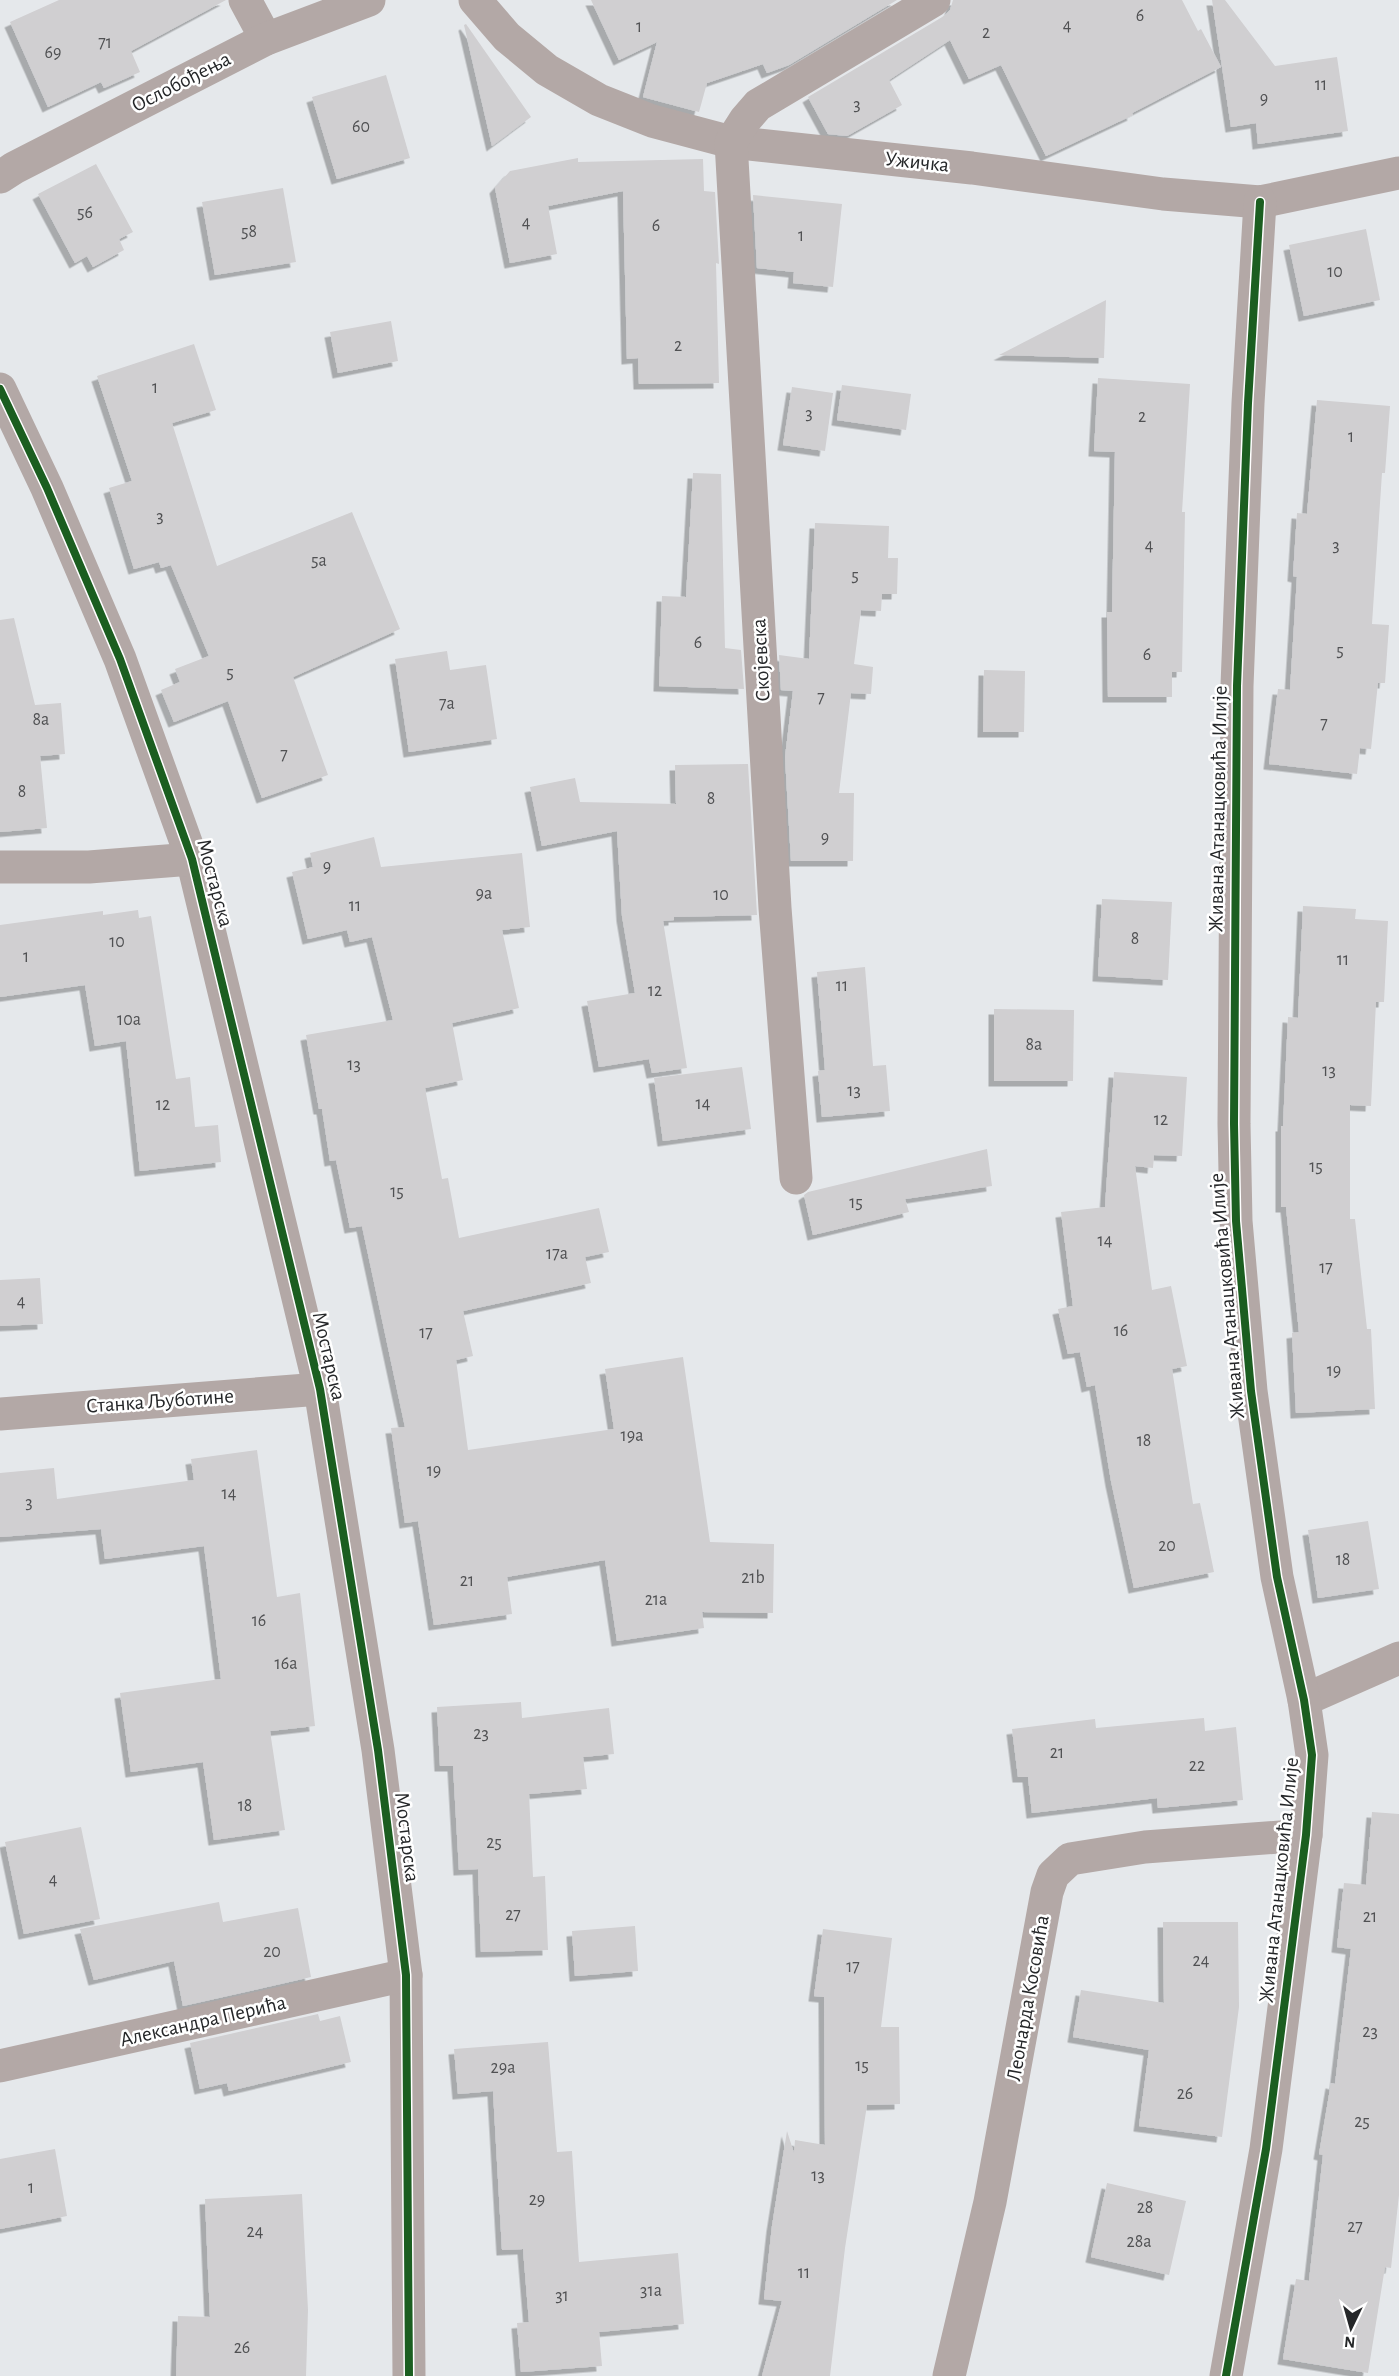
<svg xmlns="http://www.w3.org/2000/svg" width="1399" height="2376" font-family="'Alegreya Sans',sans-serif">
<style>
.building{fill:#d0cfd1;filter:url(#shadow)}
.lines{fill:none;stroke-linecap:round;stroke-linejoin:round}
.minor{stroke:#b3a8a6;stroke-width:33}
.tertiary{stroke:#b3a8a6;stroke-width:33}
.cycleway-casing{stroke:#fff;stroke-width:11}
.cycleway{stroke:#1b5e20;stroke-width:8}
.labels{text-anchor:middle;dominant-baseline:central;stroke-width:5;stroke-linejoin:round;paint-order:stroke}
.number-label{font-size:18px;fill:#505153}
.street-label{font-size:21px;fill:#252729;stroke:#fff}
</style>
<defs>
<filter id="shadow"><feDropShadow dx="-5.5" dy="5.5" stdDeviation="0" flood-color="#0004"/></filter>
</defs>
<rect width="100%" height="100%" fill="#e5e8eb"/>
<g class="building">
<polygon points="59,0 226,0 131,51 140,72 104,88 101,82 48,107 10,22"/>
<polygon points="591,0 897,0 789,65 767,73 763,64 707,83 699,112 643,97 657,42 619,60"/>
<polygon points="953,0 1182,0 1198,31 1201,29 1221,67 1132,113 1133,115 1046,156 1001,65 969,79 950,40 889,80 902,105 847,136 828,134 808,97 944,16 950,10"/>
<polygon points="1212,0 1225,0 1275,66 1337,57 1348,131 1258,144 1256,123 1231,127"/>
<polygon points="466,24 531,117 492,146 464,25"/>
<polygon points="386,75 410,158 337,179 312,97"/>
<polygon points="578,158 578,162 703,159 704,191 715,192 719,264 716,263 719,383 639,384 638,358 627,359 623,191 548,206 557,254 510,263 495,188 510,171"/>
<polygon points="96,164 133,232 119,239 124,250 93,267 87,256 75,263 38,194"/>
<polygon points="283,188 296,262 215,275 202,202"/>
<polygon points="753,195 842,204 833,287 793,283 794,272 757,268"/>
<polygon points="1366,229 1380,300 1304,316 1289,245"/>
<polygon points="1106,300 1104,358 999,355"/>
<polygon points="391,321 398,361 338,373 330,332"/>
<polygon points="194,344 216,410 172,423 217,566 352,512 400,629 293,677 328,775 262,798 228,701 174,722 161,690 180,682 175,669 209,656 171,565 161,568 159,562 134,569 109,488 132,481 97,376"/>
<polygon points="1098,378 1190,384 1182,512 1185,512 1182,672 1172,672 1172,697 1108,697 1107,612 1112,612 1115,452 1094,451"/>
<polygon points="842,385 911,394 906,430 837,420"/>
<polygon points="792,387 833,393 825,451 783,445"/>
<polygon points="1317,400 1390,406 1385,473 1382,473 1372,624 1389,625 1385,683 1378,683 1371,749 1360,748 1357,774 1269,764 1278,689 1290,690 1297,577 1293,576 1297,513 1307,514"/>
<polygon points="693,473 721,474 725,648 741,650 744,689 659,686 662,596 686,597"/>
<polygon points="815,523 889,526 888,558 898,558 897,594 882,594 881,611 861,610 854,664 873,667 871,694 851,693 839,793 854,793 853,861 791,861 785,757 793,691 781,690 779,655 809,659"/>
<polygon points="14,618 35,705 61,703 65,754 40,756 47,828 0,832 0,620"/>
<polygon points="447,651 450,670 486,665 497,739 409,752 395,659"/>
<polygon points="984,670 1025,671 1024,732 983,732"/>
<polygon points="748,764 757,915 674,917 674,920 663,921 687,1068 652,1073 649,1059 599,1067 587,1001 635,993 622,916 617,831 542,846 530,787 575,778 580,802 676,804 675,765"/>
<polygon points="374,837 381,867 522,853 530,927 502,930 519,1008 452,1023 463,1080 425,1088 442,1179 448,1178 459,1238 599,1208 609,1252 585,1257 591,1283 463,1311 473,1356 456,1360 468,1450 614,1429 605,1369 683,1357 710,1542 774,1544 773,1613 702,1612 704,1628 617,1641 605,1560 507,1577 512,1614 434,1625 418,1521 405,1523 391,1428 405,1427 362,1226 350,1228 336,1160 330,1161 322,1109 319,1109 306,1035 393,1020 372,937 350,942 347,930 308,939 292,872 313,867 310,853"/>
<polygon points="1102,899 1172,902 1168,980 1098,976"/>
<polygon points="1303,906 1356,909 1355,919 1388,921 1384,1002 1376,1002 1371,1106 1350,1105 1350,1219 1355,1219 1367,1329 1371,1329 1375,1409 1296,1413 1292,1333 1299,1332 1286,1207 1281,1207 1281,1126 1283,1126 1288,1017 1298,1018"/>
<polygon points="138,910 139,918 151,916 176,1079 190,1077 195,1127 218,1125 221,1162 140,1171 126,1041 95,1046 85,985 0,997 0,925 103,911 103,915"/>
<polygon points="865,967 873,1066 886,1065 890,1111 822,1117 818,1071 825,1070 817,972"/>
<polygon points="994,1009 1074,1010 1073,1081 994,1081"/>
<polygon points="742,1067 751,1129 663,1141 654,1078"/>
<polygon points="1114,1072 1187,1077 1182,1156 1154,1155 1153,1168 1135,1166 1152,1290 1171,1286 1187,1366 1172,1369 1193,1504 1200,1503 1214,1572 1134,1588 1111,1481 1095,1385 1087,1387 1080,1352 1068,1354 1058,1309 1073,1306 1061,1212 1105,1207"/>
<polygon points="987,1149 992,1186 905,1199 909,1212 813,1235 804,1195 808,1192"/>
<polygon points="40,1278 43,1324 0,1326 0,1280"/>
<polygon points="257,1450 277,1597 300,1593 315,1726 270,1731 285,1830 214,1840 203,1762 131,1772 120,1693 221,1679 204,1546 105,1559 101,1529 0,1537 0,1473 54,1468 57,1499 194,1480 191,1459"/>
<polygon points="1368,1521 1379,1589 1318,1598 1308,1530"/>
<polygon points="521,1702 522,1718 609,1708 614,1754 583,1757 587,1789 529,1794 533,1877 545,1876 548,1950 481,1952 478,1869 459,1870 453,1766 440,1766 437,1707"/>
<polygon points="1204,1718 1205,1731 1236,1727 1243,1800 1158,1808 1157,1798 1032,1813 1028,1777 1018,1777 1012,1729 1095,1719 1096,1728"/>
<polygon points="1372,1812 1399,1814 1399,2195 1391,2268 1385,2267 1368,2373 1283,2359 1296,2279 1309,2281 1323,2155 1319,2154 1331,2083 1335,2084 1351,1949 1337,1947 1344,1883 1366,1885"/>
<polygon points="81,1827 100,1919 24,1934 5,1842"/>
<polygon points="219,1902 223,1922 298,1908 311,1977 183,2006 174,1961 94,1980 80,1929"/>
<polygon points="1163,1922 1238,1922 1239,2007 1222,2137 1139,2126 1149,2050 1073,2037 1081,1990 1164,2003"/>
<polygon points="635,1926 638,1971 575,1976 572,1931"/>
<polygon points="823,1929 892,1938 881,2027 899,2027 900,2104 867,2105 845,2248 830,2376 762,2376 782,2301 764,2299 772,2226 787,2131 794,2153 795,2140 825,2145 824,1997 814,1996"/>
<polygon points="318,2014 320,2021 340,2016 351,2062 229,2091 227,2083 200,2089 190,2043"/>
<polygon points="548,2042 557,2152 572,2151 579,2262 678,2253 684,2324 599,2332 602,2366 521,2372 517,2323 529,2322 523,2249 502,2250 493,2091 458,2094 454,2049"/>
<polygon points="55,2149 67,2216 0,2229 0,2159"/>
<polygon points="1107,2183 1186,2201 1169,2275 1091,2257"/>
<polygon points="302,2194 308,2310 306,2376 176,2376 178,2316 210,2317 205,2199"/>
</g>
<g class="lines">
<g class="minor">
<polyline points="245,0 266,39"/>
<polyline points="475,0 507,37 547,70 599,100 652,121 731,142 972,168 1163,194 1260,202 1399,173"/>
<polyline points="0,389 47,488 120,659 192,859 320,1389 378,1750 406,1975 409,2376"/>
<polyline points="0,867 89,867 192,859"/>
<polyline points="796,1178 775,908 731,142 745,120 758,105 934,0"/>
<polyline points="0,1414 320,1389"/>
<polyline points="1304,1700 1399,1658"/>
<polyline points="0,2066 406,1975"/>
<polyline points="949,2376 990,2202 1047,1892 1053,1875 1070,1859 1145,1847 1306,1835"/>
<polyline points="1226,2376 1266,2149 1306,1835 1312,1755 1304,1700 1277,1577 1251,1391 1236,1221 1234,1124 1237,686 1248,403 1260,202"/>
</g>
<polyline class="tertiary" points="0,177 14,168 266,39 369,0"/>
<g class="cycleway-casing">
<g id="cycleway">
<polyline points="0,389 47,488 120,659 192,859 320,1389 378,1750 406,1975 409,2376"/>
<polyline points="1226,2376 1266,2149 1306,1835 1312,1755 1304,1700 1277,1577 1251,1391 1236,1221 1234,1124 1237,686 1248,403 1260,202"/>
</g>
</g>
<use href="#cycleway" class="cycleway"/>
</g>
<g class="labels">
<g class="number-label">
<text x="1140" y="16">6</text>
<text x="1067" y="26">4</text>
<text x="639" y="27">1</text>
<text x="986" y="33">2</text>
<text x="105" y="43">71</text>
<text x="53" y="53">69</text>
<text x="1321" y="85">11</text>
<text x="1264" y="99">9</text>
<text x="857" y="105">3</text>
<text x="361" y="127">60</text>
<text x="85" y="213">56</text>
<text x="526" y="223">4</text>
<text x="656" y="226">6</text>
<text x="249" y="232">58</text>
<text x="801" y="236">1</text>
<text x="1335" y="272">10</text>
<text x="678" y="346">2</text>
<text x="155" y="388">1</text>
<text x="809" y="414">3</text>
<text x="1142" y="417">2</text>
<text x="1351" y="437">1</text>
<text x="160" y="517">3</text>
<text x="1149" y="546">4</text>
<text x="1336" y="546">3</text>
<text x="319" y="561">5a</text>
<text x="855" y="576">5</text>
<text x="698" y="643">6</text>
<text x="1340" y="651">5</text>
<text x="1147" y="655">6</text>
<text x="230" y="673">5</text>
<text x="821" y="698">7</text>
<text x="447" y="704">7a</text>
<text x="41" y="720">8a</text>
<text x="1324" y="724">7</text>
<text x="284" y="755">7</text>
<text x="22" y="792">8</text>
<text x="711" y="799">8</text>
<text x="825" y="838">9</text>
<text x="327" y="867">9</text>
<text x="484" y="894">9a</text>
<text x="721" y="895">10</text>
<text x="355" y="906">11</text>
<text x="1135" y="939">8</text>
<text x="117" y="942">10</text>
<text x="26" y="957">1</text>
<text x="1343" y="960">11</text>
<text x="842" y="986">11</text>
<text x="655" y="991">12</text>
<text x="129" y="1020">10a</text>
<text x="1034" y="1045">8a</text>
<text x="354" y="1065">13</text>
<text x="1329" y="1071">13</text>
<text x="854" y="1091">13</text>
<text x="703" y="1104">14</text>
<text x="163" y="1105">12</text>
<text x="1161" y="1120">12</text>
<text x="1316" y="1167">15</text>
<text x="397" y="1192">15</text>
<text x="856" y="1203">15</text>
<text x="1105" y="1241">14</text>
<text x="557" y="1254">17a</text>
<text x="1326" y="1268">17</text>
<text x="21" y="1302">4</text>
<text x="1121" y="1331">16</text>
<text x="426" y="1333">17</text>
<text x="1334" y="1371">19</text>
<text x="632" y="1436">19a</text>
<text x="1144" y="1441">18</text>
<text x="434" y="1471">19</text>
<text x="229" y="1494">14</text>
<text x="29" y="1503">3</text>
<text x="1167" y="1546">20</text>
<text x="1343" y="1560">18</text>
<text x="753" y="1578">21b</text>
<text x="467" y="1581">21</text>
<text x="656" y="1600">21a</text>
<text x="259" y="1621">16</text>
<text x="286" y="1664">16a</text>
<text x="481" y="1734">23</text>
<text x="1057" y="1753">21</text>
<text x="1197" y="1766">22</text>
<text x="245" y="1806">18</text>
<text x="494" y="1843">25</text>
<text x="53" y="1880">4</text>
<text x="513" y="1915">27</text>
<text x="1370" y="1917">21</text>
<text x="272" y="1952">20</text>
<text x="1201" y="1961">24</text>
<text x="853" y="1967">17</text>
<text x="1370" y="2032">23</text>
<text x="862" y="2066">15</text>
<text x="503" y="2068">29a</text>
<text x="1185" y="2094">26</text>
<text x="1362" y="2122">25</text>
<text x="818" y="2176">13</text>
<text x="31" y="2188">1</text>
<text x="537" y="2200">29</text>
<text x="1145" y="2208">28</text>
<text x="1355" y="2227">27</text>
<text x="255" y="2232">24</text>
<text x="1139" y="2242">28a</text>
<text x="804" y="2273">11</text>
<text x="651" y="2291">31a</text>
<text x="562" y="2296">31</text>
<text x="242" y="2348">26</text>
</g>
<g class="street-label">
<text transform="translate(181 82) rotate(-27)">Ослобођења</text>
<text transform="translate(917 162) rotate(6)">Ужичка</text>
<text transform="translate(761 660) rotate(-93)">Скојевска</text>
<text transform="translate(1218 809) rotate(-89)">Живана Атанацковића Илије</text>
<text transform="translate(215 883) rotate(75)">Мостарска</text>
<text transform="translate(1227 1296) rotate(-95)">Живана Атанацковића Илије</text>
<text transform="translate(329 1356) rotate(77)">Мостарска</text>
<text transform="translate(160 1401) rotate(-4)">Станка Љуботине</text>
<text transform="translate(407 1837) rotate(83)">Мостарска</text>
<text transform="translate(1279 1880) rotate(-84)">Живана Атанацковића Илије</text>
<text transform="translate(1028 1998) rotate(-80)">Леонарда Косовића</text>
<text transform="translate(203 2021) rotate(-13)">Александра Перића</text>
</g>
</g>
<g transform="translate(1351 2328) rotate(185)" stroke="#ffffff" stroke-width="4.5" paint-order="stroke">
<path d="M0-4.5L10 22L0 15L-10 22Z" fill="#252729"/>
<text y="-9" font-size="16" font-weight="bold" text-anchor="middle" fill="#252729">N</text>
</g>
</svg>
